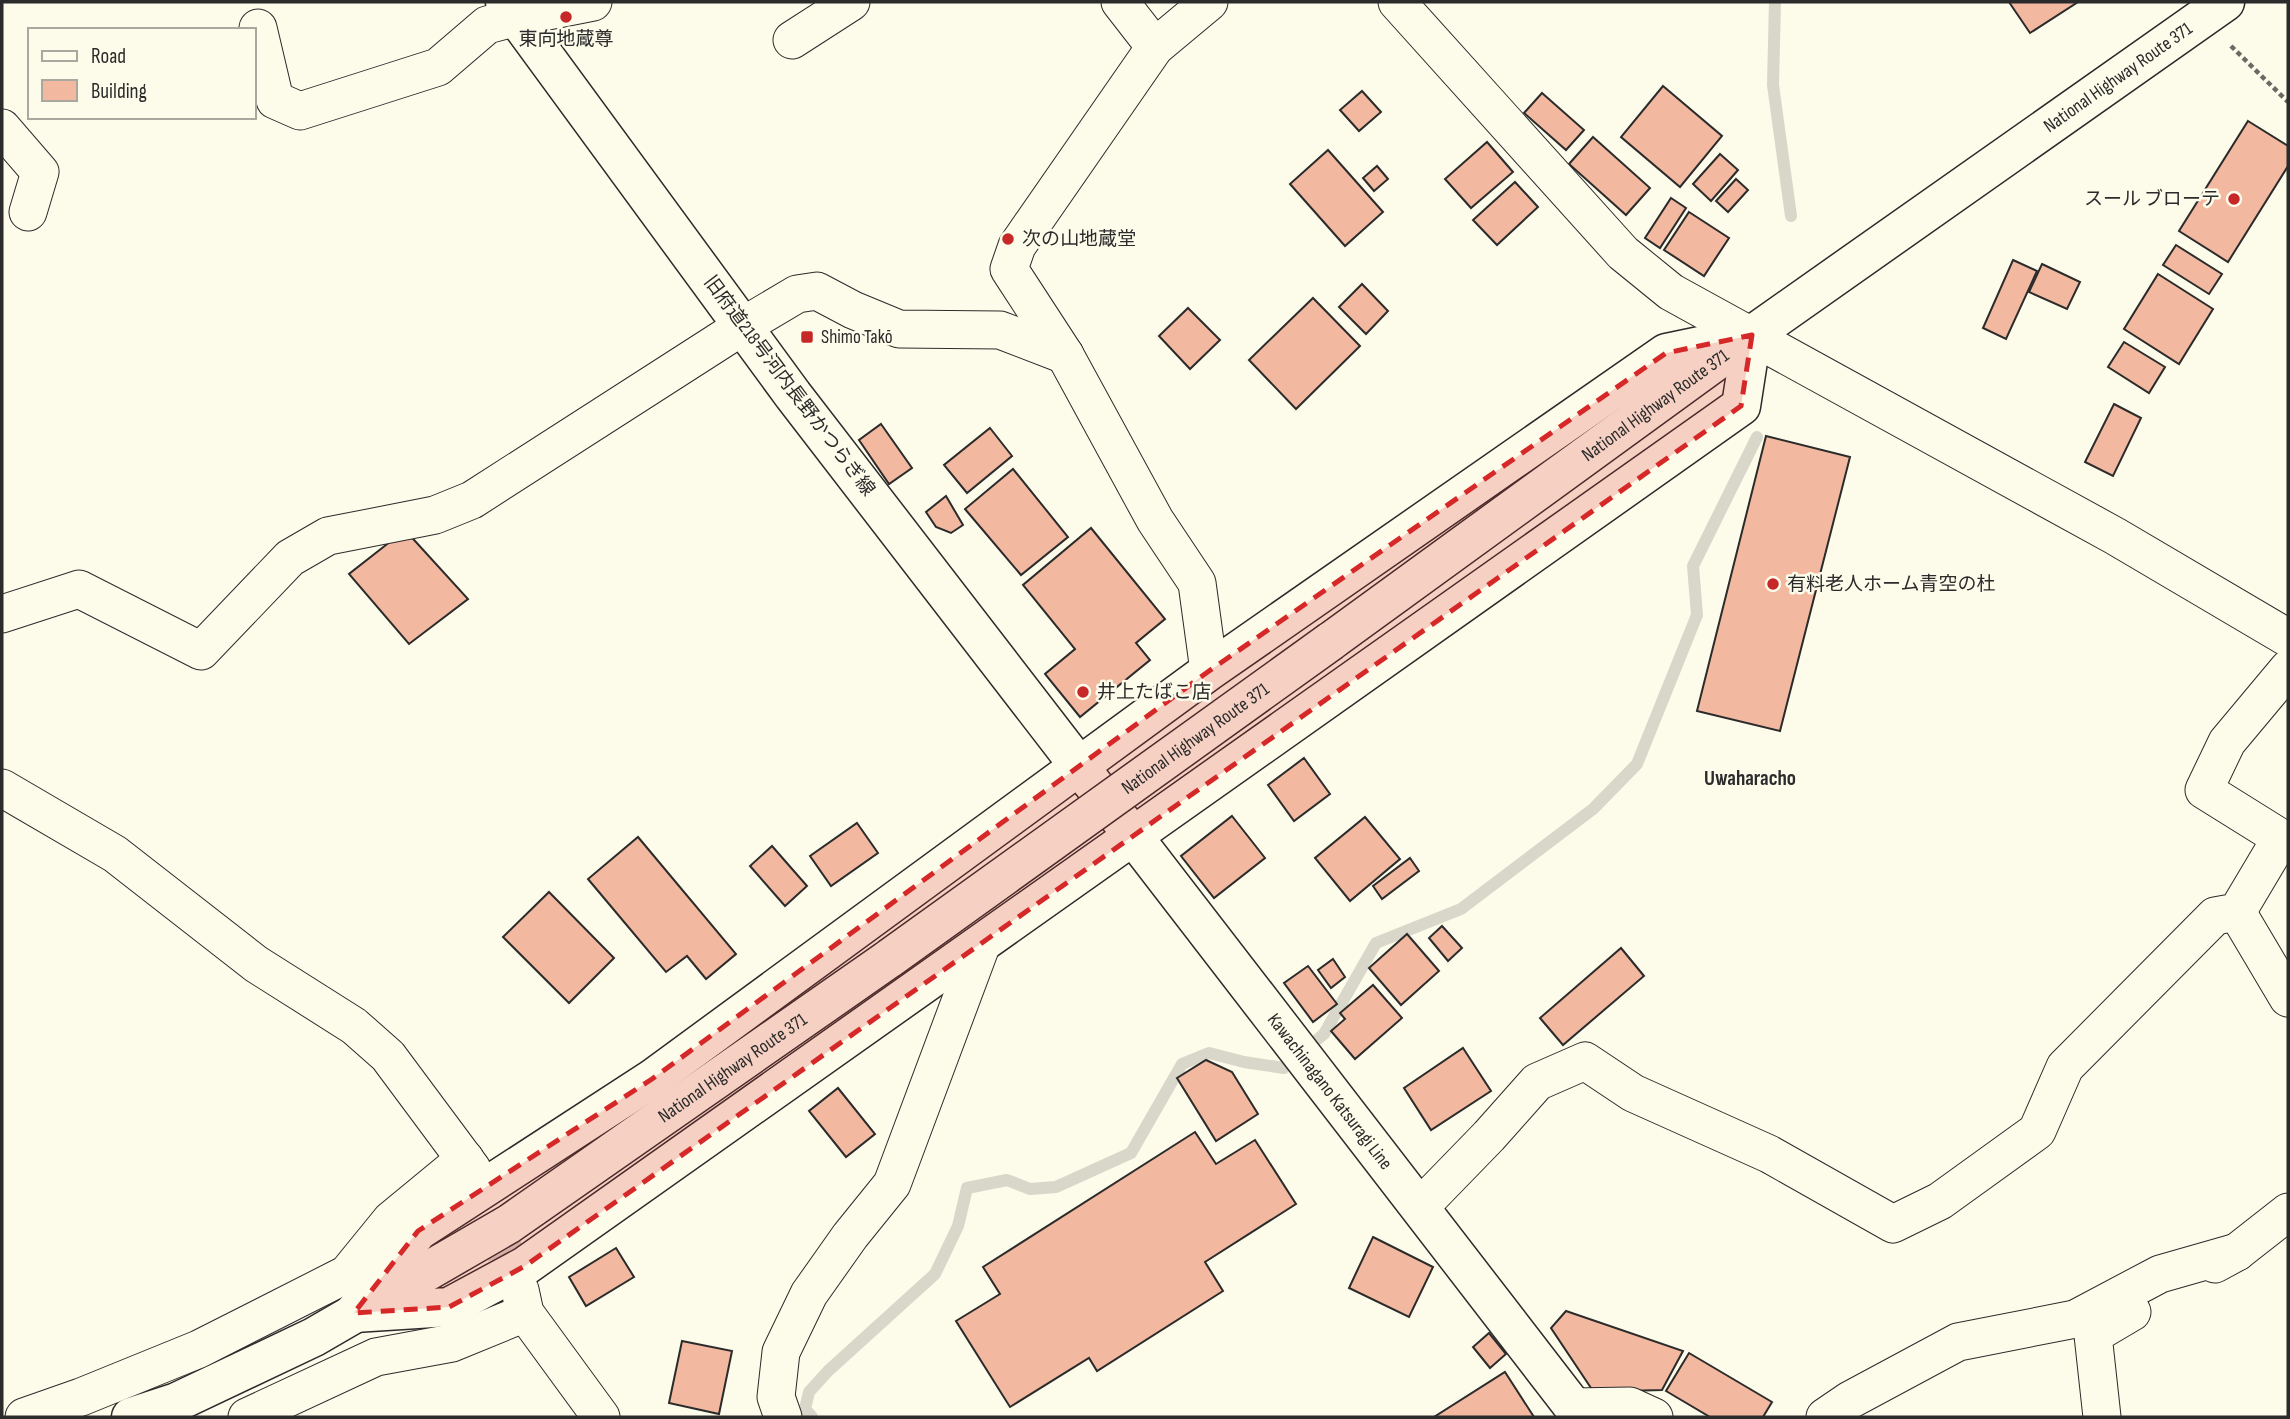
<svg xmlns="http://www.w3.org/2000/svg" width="2290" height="1419" font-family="'Sofia Sans Condensed','Noto Sans JP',sans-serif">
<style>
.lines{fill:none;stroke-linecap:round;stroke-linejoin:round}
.stream{stroke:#d8d7c9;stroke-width:12}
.building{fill:#f2b8a0;stroke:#2b2b2b;stroke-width:2}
.minor-tunnel{stroke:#d3d1c4;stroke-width:37;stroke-dasharray:37 18;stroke-linecap:butt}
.minor-casing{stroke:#2b2b2b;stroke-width:39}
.tertiary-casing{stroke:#2b2b2b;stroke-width:41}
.secondary-casing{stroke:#2b2b2b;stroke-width:41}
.trunk-casing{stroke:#2b2b2b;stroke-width:41}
.path{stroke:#6a6964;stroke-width:4.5;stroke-dasharray:5 3.5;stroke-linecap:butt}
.minor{stroke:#fdfbea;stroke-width:37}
.tertiary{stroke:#fdfbea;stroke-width:38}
.secondary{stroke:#fdfbea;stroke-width:38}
.trunk{stroke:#fdfbea;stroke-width:38}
.trunk-bridge-casing{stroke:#2b2b2b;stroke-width:41;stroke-linecap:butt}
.trunk-bridge{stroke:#fdfbea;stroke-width:38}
.marked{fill:#d62828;fill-opacity:0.2;stroke:#d62828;stroke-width:5;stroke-dasharray:14 9;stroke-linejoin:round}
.poi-dot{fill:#c62828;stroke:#fdfbea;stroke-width:2.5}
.labels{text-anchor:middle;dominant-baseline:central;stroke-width:5;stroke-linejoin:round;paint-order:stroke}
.poi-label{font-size:19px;fill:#2b2b2b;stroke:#fdfbea;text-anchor:start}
.street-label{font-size:19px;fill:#2b2b2b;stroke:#fdfbea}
.neighbourhood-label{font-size:21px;font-weight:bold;fill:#2b2b2b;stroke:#fdfbea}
</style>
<rect width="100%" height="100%" fill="#fdfbea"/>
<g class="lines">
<g class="stream">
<polyline points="1775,2 1773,85 1791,216"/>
<polyline points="1318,1039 1324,1034 1376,943 1461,909 1593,809 1637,764 1697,615 1693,566 1757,437"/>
<polyline points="812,1417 805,1409 809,1392 828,1371 935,1274 958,1226 967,1188 1007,1180 1030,1189 1056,1187 1131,1153 1182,1064 1209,1053 1244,1062 1284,1068"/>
</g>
</g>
<g class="building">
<polygon points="2009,2 2078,2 2030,33"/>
<polygon points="1663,86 1722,136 1680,187 1621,137"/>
<polygon points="1362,91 1381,112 1359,131 1340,110"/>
<polygon points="1542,93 1584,130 1566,150 1524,113"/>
<polygon points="2248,121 2288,146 2288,166 2228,262 2179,231"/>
<polygon points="1593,137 1650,188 1626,215 1569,164"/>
<polygon points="1487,142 1513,172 1471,208 1445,179"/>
<polygon points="1328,150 1383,212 1345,246 1290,184"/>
<polygon points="1720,154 1738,170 1711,201 1693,184"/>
<polygon points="1377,166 1388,179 1374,191 1363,178"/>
<polygon points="1736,179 1748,190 1728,212 1716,201"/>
<polygon points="1515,182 1538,207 1497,245 1473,220"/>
<polygon points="1671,198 1686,208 1660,248 1645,238"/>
<polygon points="1689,212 1729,238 1704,276 1664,250"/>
<polygon points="2176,245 2222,274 2209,294 2163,265"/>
<polygon points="2013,260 2037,271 2006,339 1983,328"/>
<polygon points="2042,264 2080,282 2067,309 2029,292"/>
<polygon points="2158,274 2213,309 2179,364 2124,329"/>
<polygon points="1362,284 1388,311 1366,334 1339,307"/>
<polygon points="1313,298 1360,346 1296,409 1249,360"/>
<polygon points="1188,308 1220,340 1190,369 1159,336"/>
<polygon points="2124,342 2165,367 2149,393 2108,367"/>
<polygon points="2114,404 2141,418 2113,476 2085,462"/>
<polygon points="881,424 912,468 889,484 859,440"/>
<polygon points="990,428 1012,456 967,493 944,465"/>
<polygon points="1766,436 1850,457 1780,731 1697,711"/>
<polygon points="1013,469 1068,537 1021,575 965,509"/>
<polygon points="946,496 963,525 951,533 936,527 926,512"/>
<polygon points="1091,528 1165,619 1136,643 1150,660 1080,717 1045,674 1075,649 1023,585"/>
<polygon points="405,530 468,599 409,644 349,574"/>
<polygon points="1304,758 1330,794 1294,821 1268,785"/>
<polygon points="1232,816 1265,858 1214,898 1181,856"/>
<polygon points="1365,817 1400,859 1350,901 1315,858"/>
<polygon points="857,823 878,853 831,886 810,856"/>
<polygon points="638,837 736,954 706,979 687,956 666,972 588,879"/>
<polygon points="772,846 807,886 785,906 750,866"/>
<polygon points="1410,858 1419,871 1382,899 1373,886"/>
<polygon points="549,892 614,958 569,1003 503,937"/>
<polygon points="1442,926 1462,948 1448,961 1429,938"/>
<polygon points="1407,934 1439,971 1401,1005 1369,968"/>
<polygon points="1621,948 1644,976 1563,1045 1540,1018"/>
<polygon points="1333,959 1345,977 1331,988 1318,970"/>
<polygon points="1308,966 1337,1004 1313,1022 1284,983"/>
<polygon points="1373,985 1402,1018 1355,1059 1331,1031 1345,1019 1340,1013"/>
<polygon points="1463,1048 1491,1091 1431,1130 1404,1088"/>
<polygon points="1206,1060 1232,1072 1258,1114 1216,1141 1177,1078"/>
<polygon points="838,1088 875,1134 846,1157 809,1111"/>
<polygon points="1195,1132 1216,1164 1255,1140 1296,1204 1205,1262 1223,1291 1097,1371 1089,1358 1010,1407 956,1321 1000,1294 983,1267"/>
<polygon points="1373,1237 1433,1267 1409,1317 1349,1288"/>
<polygon points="616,1248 634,1277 586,1306 569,1277"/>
<polygon points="1566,1311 1683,1351 1662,1390 1625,1391 1620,1400 1591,1388 1551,1328"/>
<polygon points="1489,1333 1506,1354 1490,1368 1473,1347"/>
<polygon points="682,1341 732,1351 719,1414 669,1403"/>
<polygon points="1689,1353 1772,1402 1763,1417 1710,1417 1666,1391"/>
<polygon points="1505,1372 1534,1417 1434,1417"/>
</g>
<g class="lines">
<polyline class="minor-tunnel" points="472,1169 520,1290"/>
<g class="minor-casing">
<g id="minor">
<polyline points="1120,2 1155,47"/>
<polyline points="1397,2 1623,253 1671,292 2115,536 2288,638"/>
<polyline points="258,28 275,100 300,111 438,67 487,25 517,17 593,2"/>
<polyline points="792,40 851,2"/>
<polyline points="2,128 40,172 28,212"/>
<polyline points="2,614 79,589 201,651 290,558 328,536 435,515 472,500 743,326 797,294 817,291 853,310 899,329 1000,330 1065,355"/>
<polyline points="1209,671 1197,583 1155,520 1065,355 1009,269 1017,246 1155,47 1209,2"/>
<polyline points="2,788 115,854 256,964 354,1026 388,1056 472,1169"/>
<polyline points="2237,912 2288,998"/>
<polyline points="1420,1207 1489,1136 1537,1082 1585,1061 1633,1093 1769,1154 1893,1224 1940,1201 2037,1131 2065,1067 2215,916 2237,912 2281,838 2204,790 2227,742 2288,669"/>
<polyline points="2215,1264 2237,1252 2288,1212"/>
<polyline points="520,1290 525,1313 601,1417"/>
<polyline points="1573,1407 1630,1406 1654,1417"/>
<polyline points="24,1417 81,1397 199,1349 347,1274 391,1220 465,1159"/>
<polyline points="247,1417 376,1357 452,1343 525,1313"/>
<polyline points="783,1417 776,1397 781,1352 809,1294 850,1236 892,1184 981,946"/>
<polyline points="1825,1417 1850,1400 1958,1342 2075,1319 2160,1274 2237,1252"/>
<polyline points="2102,1417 2093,1335 2132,1312"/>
</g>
</g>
<g class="tertiary-casing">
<polyline id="tertiary" points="505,2 793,395 1079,766"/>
</g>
<g class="secondary-casing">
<g id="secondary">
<path id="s1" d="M1079,766L1581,1417"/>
</g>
</g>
<g class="trunk-casing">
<g id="trunk">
<path id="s2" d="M1331,641L1752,335L2225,2"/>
<polyline points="354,1313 449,1307 525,1266 1741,406 1752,335"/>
<polyline points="354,1313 418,1231 652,1079 1209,671 1666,353 1752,335"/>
<path id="s3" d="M131,1417L177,1402L314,1337L509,1224L890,958"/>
</g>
</g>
<polyline class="path" points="2231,46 2288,102"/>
<use href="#minor" class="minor"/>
<use href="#tertiary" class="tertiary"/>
<use href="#secondary" class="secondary"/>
<use href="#trunk" class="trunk"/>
<g class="trunk-bridge-casing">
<g id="trunk-bridge">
<path id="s4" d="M890,958L1331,641"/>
</g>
</g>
<use href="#trunk-bridge" class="trunk-bridge"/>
</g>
<path class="marked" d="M1752,335L1741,406L525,1266L449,1307L354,1313L418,1231L652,1079L1209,671L1666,353Z"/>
<g class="poi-dot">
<circle cx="566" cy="17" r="7"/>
<circle cx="2234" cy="199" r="7"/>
<circle cx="1008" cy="239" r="7"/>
<rect x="800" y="330" width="14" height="14" rx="3.5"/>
<circle cx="1773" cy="584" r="7"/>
<circle cx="1083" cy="692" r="7"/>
</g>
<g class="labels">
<g class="poi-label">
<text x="566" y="39" text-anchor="middle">東向地蔵尊</text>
<text x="2220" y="199" text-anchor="end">スール ブローテ</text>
<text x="1022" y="239">次の山地蔵堂</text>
<text x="821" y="337">Shimo Takō</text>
<text x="1787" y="584">有料老人ホーム青空の杜</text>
<text x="1097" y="692">井上たばこ店</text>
</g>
<g class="street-label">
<text stroke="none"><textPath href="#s2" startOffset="968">National Highway Route 371</textPath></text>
<text transform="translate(789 386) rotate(53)">旧府道218号河内長野かつらぎ線</text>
<text stroke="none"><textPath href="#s2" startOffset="401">National Highway Route 371</textPath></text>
<text stroke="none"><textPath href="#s4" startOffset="376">National Highway Route 371</textPath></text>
<text stroke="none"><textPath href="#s3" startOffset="698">National Highway Route 371</textPath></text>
<text stroke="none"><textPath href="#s1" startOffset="411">Kawachinagano Katsuragi Line</textPath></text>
</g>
<g class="neighbourhood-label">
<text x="1750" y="778">Uwaharacho</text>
</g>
</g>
<rect width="2290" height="1419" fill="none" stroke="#2b2b2b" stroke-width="7"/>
<rect x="28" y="28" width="228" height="91" fill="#fdfbea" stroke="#a9a89e" stroke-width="2"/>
<rect x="42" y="51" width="35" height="10" fill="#fdfbea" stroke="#a9a89e" stroke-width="2"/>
<text x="91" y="63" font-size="21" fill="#2b2b2b">Road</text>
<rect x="42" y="80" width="35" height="21" fill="#f2b8a0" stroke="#a9a89e" stroke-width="2"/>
<text x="91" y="98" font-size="21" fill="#2b2b2b">Building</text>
</svg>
